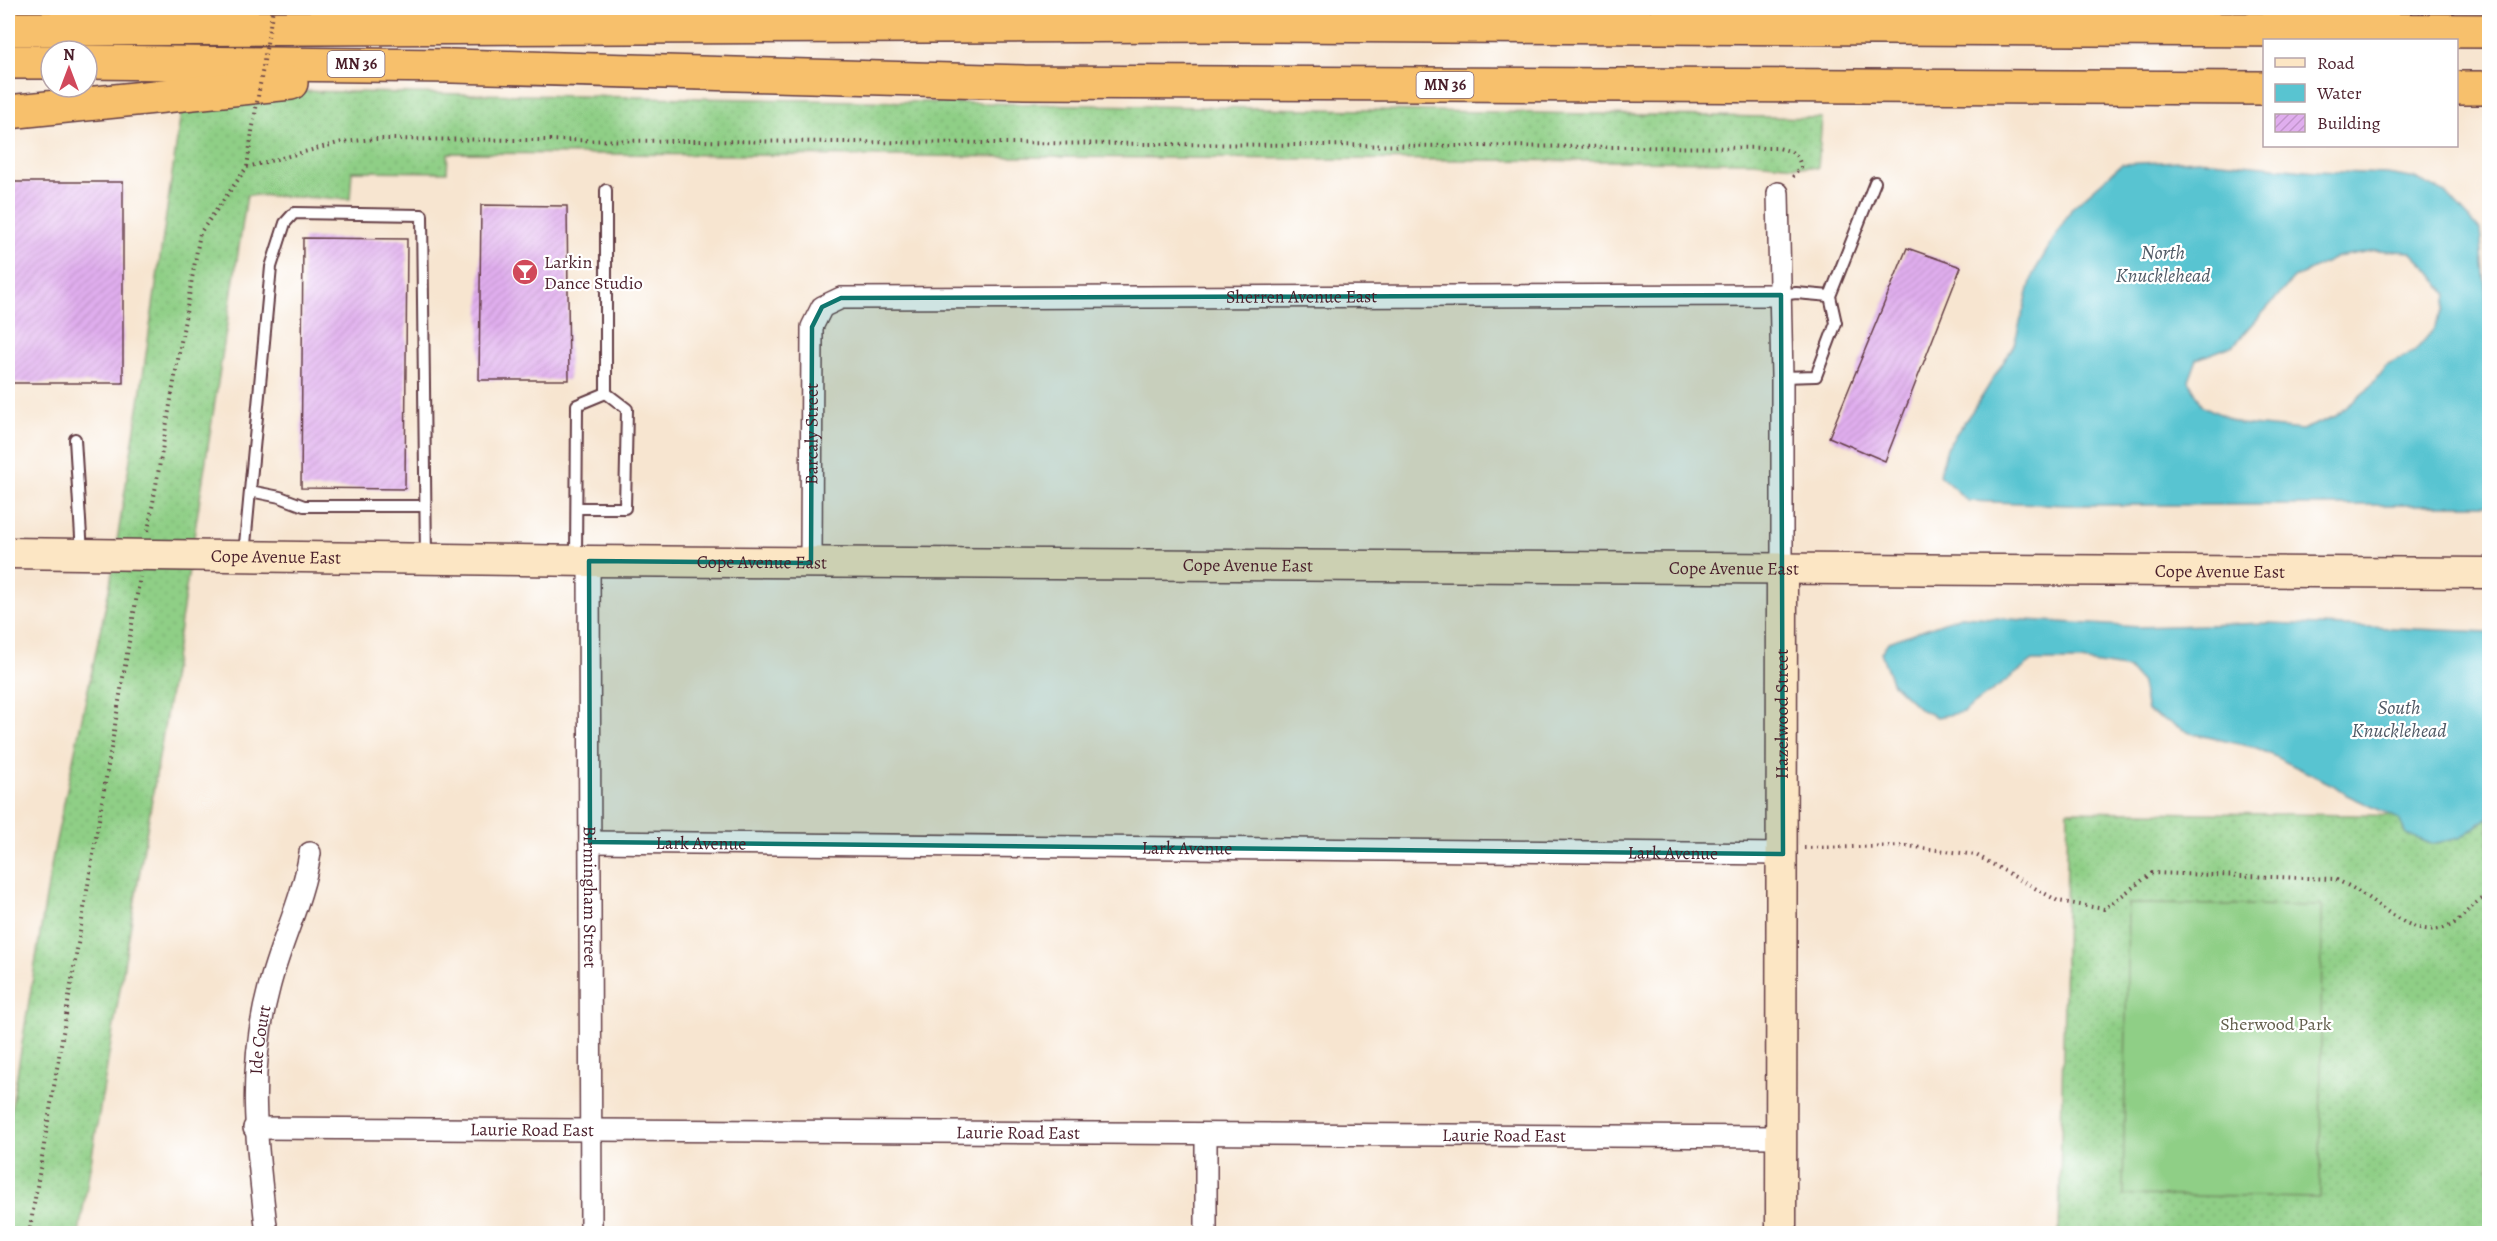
<svg xmlns="http://www.w3.org/2000/svg" width="2497" height="1241" font-family="Alegreya,serif">
<style>
.grass{fill:url(#grass-dots);stroke:#6c7758;stroke-width:1.5}
.garden{fill:#8fcf86;stroke:#6c7758;stroke-width:1.5}
.water{fill:#58c4d1;stroke:#51727e;stroke-width:1.5;fill-rule:evenodd}
.building{fill:url(#building-hatch)}
.lines{fill:none;stroke-linecap:round;stroke-linejoin:round}
.lane-casing{stroke:#643d44;stroke-width:14}
.street-casing{stroke:#643d44;stroke-width:24}
.secondary-casing{stroke:#643d44;stroke-width:33}
.highway-casing{stroke:#643d44;stroke-width:36}
.path{stroke:#643d44;stroke-width:4;stroke-dasharray:1.5 4.5;stroke-linecap:butt}
.lane{stroke:#fff;stroke-width:10}
.street{stroke:#fff;stroke-width:21}
.secondary{stroke:#fce6c4;stroke-width:30}
.highway{stroke:#f7c06c;stroke-width:33}
.path-bridge{stroke:#643d44;stroke-width:4;stroke-dasharray:1.5 4.5;stroke-linecap:butt}
.marked{fill:#0f766e;fill-opacity:0.2;stroke:#0f766e;stroke-width:4.5;stroke-linejoin:round}
.labels{text-anchor:middle;dominant-baseline:central;stroke-width:4.5;stroke-linejoin:round;paint-order:stroke}
.shield{fill:#fff;stroke:#80626b;stroke-width:1.5}
.shield-label{font-size:16px;font-weight:bold;fill:#4a1f2b}
.poi-label{font-size:18px;fill:#4a1f2b;stroke:#fff;text-anchor:start}
.street-label{font-size:18px;fill:#4a1f2b;stroke:#fff}
.park-label{font-size:18px;fill:#625d4b;stroke:#fff}
.water-label{font-size:20px;font-style:italic;fill:#4f5965;stroke:#fff}
</style>
<defs>
<pattern id="grass-dots" width="8" height="8" patternUnits="userSpaceOnUse" patternTransform="scale(1.5)"><rect width="8" height="8" fill="#8fcf86"/><path d="M2 2h.1M6 6h.1" fill="none" stroke="#7db174" stroke-width="1.8" stroke-linecap="round"/></pattern>
<pattern id="building-hatch" width="6" height="6" patternUnits="userSpaceOnUse" patternTransform="scale(1.5)"><rect width="6" height="6" fill="#e0aeee"/><path d="M-1 1l2-2M0 6l6-6M5 7l2-2" fill="none" stroke="#c295cc"/></pattern>
</defs>
<rect width="100%" height="100%" fill="#fff"/>
<filter id="ink" filterUnits="userSpaceOnUse"><feTurbulence type="fractalNoise" baseFrequency=".0167" numOctaves="2"/><feDisplacementMap in="SourceGraphic" scale="12" xChannelSelector="R" yChannelSelector="G"/><feConvolveMatrix kernelMatrix="1 2 1 2 8 2 1 2 1" color-interpolation-filters="sRGB"/></filter>
<filter id="wash" filterUnits="userSpaceOnUse"><feTurbulence type="fractalNoise" baseFrequency=".008" numOctaves="4" result="noise"/><feDisplacementMap in="SourceGraphic" scale="24" xChannelSelector="R" yChannelSelector="G"/><feGaussianBlur stdDeviation="1.35" result="paint"/><feColorMatrix in="noise" values="0 0 0 0 0 0 0 0 0 0 0 0 0 0 0 0 0 1.4 0 .05"/><feComposite in="paint" operator="in"/></filter>
<g filter="url(#wash)">
<rect width="100%" height="100%" fill="#f7e5d0"/>
<g class="grass">
<polygon points="297,91 1822,118 1818,168 1753,162 448,153 447,172 352,171 350,199 247,195 169,698 79,1233 8,1234 8,1129 53,855 110,585 139,403 181,112"/>
<polygon points="2068,811 2489,817 2489,1233 2059,1234"/>
</g>
<polygon class="garden" points="2128,904 2322,906 2320,1198 2123,1195"/>
<g class="water">
<path d="M2200,160L2316,171L2387,174L2417,179L2446,193L2480,230L2490,339L2489,505H2067L1968,501L1939,475L1948,445L1980,400L2014,345L2033,274L2072,208L2122,164ZM2376,250L2411,252L2431,272L2447,294L2445,309L2433,330L2415,351L2386,366L2368,389L2336,416L2302,430L2240,424L2203,406L2189,381L2197,359L2234,345L2294,278L2337,257Z"/>
<polygon points="1961,616 2139,627 2269,623 2489,632 2489,817 2460,838 2431,844 2406,834 2399,819 2347,795 2333,785 2257,748 2190,733 2147,711 2142,684 2129,669 2081,661 2033,661 1963,712 1937,717 1921,710 1893,684 1881,653 1888,642"/>
</g>
<g id="blocks">
<g class="building">
<rect x="8" y="182" width="115" height="201"/>
<polygon points="481,205 567,206 569,380 479,380"/>
<polygon points="303,238 407,239 405,489 301,488"/>
<polygon points="1907,248 1961,267 1885,461 1829,437"/>
</g>
</g>
</g>
<g filter="url(#ink)">
<use href="#blocks" fill-opacity="0" stroke="#643d44" stroke-width="1.5"/>
<g class="lines">
<g class="lane-casing">
<g id="lane">
<polyline points="606,190 606,393"/>
<polyline points="1781,295 1796,293 1830,296"/>
<polyline points="1782,377 1816,376 1836,323 1830,296 1875,182"/>
<polyline points="75,439 82,553"/>
<polyline points="250,491 280,497 304,506 425,506"/>
<polyline points="577,508 625,508 627,409 606,393"/>
<polyline points="244,555 271,267 285,223 294,213 422,215 426,558"/>
<polyline points="576,558 577,405 606,393"/>
</g>
</g>
<g class="street-casing">
<g id="street">
<polyline points="1778,193 1782,377 1782,570"/>
<path id="s1" d="M589,561L591,1234"/>
<path id="s2" d="M811,563L812,327L822,307L841,298L1781,295"/>
<path id="s3" d="M590,842L1783,854"/>
<path id="s4" d="M254,1128L1782,1137"/>
<polyline points="1206,1134 1206,1234"/>
<path id="s5" d="M267,1234C257,1148 246,1074 269,988C280,943 303,900 310,853"/>
</g>
</g>
<g class="secondary-casing">
<g id="secondary">
<path id="s6" d="M8,553L589,561L2490,573"/>
<path id="s7" d="M1781,1234L1782,570"/>
</g>
</g>
<g class="highway-casing">
<g id="highway">
<polyline points="8,29 1238,25 2490,31"/>
<polyline points="8,62 51,62"/>
<polyline points="87,62 452,66 1024,82 2264,88"/>
<polyline points="2456,88 2490,88"/>
<polyline points="8,112 291,83"/>
</g>
</g>
<g class="path">
<path d="M247,167L342,142L376,139L1778,148C1792,151 1798,153 1801,167L1791,179"/>
<polyline points="148,531 200,233 247,167 252,132"/>
<path d="M1804,848L1907,846L1976,855L2058,901L2104,909L2152,873L2335,879C2342,883 2350,886 2356,890C2383,906 2411,937 2444,928C2463,923 2470,901 2490,896"/>
<polyline points="29,1234 140,577"/>
</g>
<use href="#lane" class="lane"/>
<use href="#street" class="street"/>
<use href="#secondary" class="secondary"/>
<use href="#highway" class="highway"/>
<polyline class="path-bridge" points="252,132 273,8"/>
</g>
</g>
<path class="marked" d="M1781,295L1783,854L590,842L589,561L811,563L812,327L822,307L841,298Z"/>
<defs>
<g id="bar-disc" transform="scale(1.35)"><circle r="9.5" fill="#d1495b" stroke="#fff"/><path d="M-6-5H6L.8 .8V4.5H3.5V6h-7V4.5H-.8V.8Z" fill="#fff"/></g>
</defs>
<g fill-rule="evenodd">
<use href="#bar-disc" x="525" y="272"/>
</g>
<g class="labels">
<g class="shield">
<rect x="327.5" y="51" width="57" height="26" rx="4.5"/>
<rect x="1416.5" y="72" width="57" height="26" rx="4.5"/>
</g>
<g class="shield-label">
<text x="356" y="64">MN 36</text>
<text x="1445" y="85">MN 36</text>
</g>
<g class="poi-label">
<text x="544" y="262">Larkin<tspan x="544" dy="21">Dance Studio</tspan></text>
</g>
<g class="street-label">
<text stroke="none"><textPath href="#s2" startOffset="740">Sherren Avenue East</textPath></text>
<text stroke="none"><textPath href="#s2" startOffset="129">Barcaly Street</textPath></text>
<text stroke="none"><textPath href="#s6" startOffset="268">Cope Avenue East</textPath></text>
<text stroke="none"><textPath href="#s6" startOffset="754">Cope Avenue East</textPath></text>
<text stroke="none"><textPath href="#s6" startOffset="1240">Cope Avenue East</textPath></text>
<text stroke="none"><textPath href="#s6" startOffset="1726">Cope Avenue East</textPath></text>
<text stroke="none"><textPath href="#s6" startOffset="2212">Cope Avenue East</textPath></text>
<text stroke="none"><textPath href="#s7" startOffset="520">Hazelwood Street</textPath></text>
<text stroke="none"><textPath href="#s3" startOffset="111">Lark Avenue</textPath></text>
<text stroke="none"><textPath href="#s3" startOffset="597">Lark Avenue</textPath></text>
<text stroke="none"><textPath href="#s3" startOffset="1083">Lark Avenue</textPath></text>
<text stroke="none"><textPath href="#s1" startOffset="336">Birmingham Street</textPath></text>
<text stroke="none"><textPath href="#s5" startOffset="195">Ide Court</textPath></text>
<text stroke="none"><textPath href="#s4" startOffset="278">Laurie Road East</textPath></text>
<text stroke="none"><textPath href="#s4" startOffset="764">Laurie Road East</textPath></text>
<text stroke="none"><textPath href="#s4" startOffset="1250">Laurie Road East</textPath></text>
</g>
<g class="park-label">
<text x="2276" y="1024">Sherwood Park</text>
</g>
<g class="water-label">
<text x="2163" y="252">North<tspan x="2163" dy="23">Knucklehead</tspan></text>
<text x="2399" y="707">South<tspan x="2399" dy="23">Knucklehead</tspan></text>
</g>
</g>
<rect width="2497" height="1241" fill="none" stroke="#fff" stroke-width="30"/>
<rect x="2263" y="39" width="195" height="108" fill="#ffffff" stroke="#b7a5aa" stroke-width="1.5"/>
<rect x="2275" y="58" width="30" height="9" fill="#fce6c4" stroke="#b7a5aa" stroke-width="1.5"/>
<text x="2317" y="69" font-size="18" fill="#4a1f2b">Road</text>
<rect x="2275" y="84" width="30" height="18" fill="#58c4d1" stroke="#b7a5aa" stroke-width="1.5"/>
<text x="2317" y="99" font-size="18" fill="#4a1f2b">Water</text>
<rect x="2275" y="114" width="30" height="18" fill="url(#building-hatch)" stroke="#b7a5aa" stroke-width="1.5"/>
<text x="2317" y="129" font-size="18" fill="#4a1f2b">Building</text>
<g transform="translate(69 69)"><circle r="28" fill="#ffffff" stroke="#b7a5aa" stroke-width="1.5"/>
<path d="M0-4.5L10 22L0 15L-10 22Z" fill="#d1495b"/>
<text y="-9" font-size="16" font-weight="bold" text-anchor="middle" fill="#4a1f2b">N</text>
</g>
</svg>
